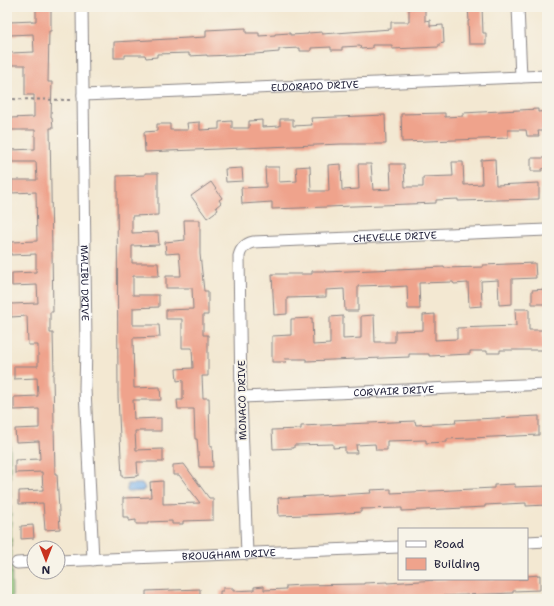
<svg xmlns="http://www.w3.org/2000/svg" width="554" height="606" font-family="'Shantell Sans',sans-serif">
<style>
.green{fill:#8cc376;stroke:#577258}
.water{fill:#7eb5ee;stroke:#506c94}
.building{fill:#efa38c}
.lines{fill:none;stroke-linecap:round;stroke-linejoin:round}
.minor-casing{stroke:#8a8586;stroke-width:13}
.path{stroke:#8a8586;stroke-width:2;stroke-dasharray:3 3;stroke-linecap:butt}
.minor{stroke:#fff;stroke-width:11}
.labels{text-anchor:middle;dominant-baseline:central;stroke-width:3.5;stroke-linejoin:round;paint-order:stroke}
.street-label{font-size:10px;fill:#22223b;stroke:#f7f3e8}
</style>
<rect width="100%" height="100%" fill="#f7f3e8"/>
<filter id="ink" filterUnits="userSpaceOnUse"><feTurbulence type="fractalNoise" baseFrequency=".025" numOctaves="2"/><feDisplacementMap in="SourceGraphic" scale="8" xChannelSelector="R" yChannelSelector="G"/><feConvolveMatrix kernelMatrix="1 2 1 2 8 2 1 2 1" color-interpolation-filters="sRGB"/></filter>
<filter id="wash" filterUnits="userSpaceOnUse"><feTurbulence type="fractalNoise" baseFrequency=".012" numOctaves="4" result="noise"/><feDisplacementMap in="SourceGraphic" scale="16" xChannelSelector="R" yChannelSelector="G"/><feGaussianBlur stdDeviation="0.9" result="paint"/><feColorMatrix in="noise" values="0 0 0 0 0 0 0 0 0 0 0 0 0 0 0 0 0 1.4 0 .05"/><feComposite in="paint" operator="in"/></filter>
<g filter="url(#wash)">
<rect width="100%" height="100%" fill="#f3e8d2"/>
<polygon class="green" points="7,177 12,599 7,599"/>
<polygon class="water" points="127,484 143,484 145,489 143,489 143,491 127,492"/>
<g id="blocks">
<g class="building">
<polygon points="36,7 51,7 51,31 49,31 48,82 52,82 51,117 52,117 53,128 50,128 53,312 50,312 50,333 53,333 54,374 53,374 55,474 57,474 60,529 45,530 43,503 19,504 19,491 43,490 42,472 15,473 15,460 40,459 39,441 16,442 15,429 39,428 39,409 14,410 14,397 38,396 37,378 14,379 14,366 38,366 38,345 28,345 27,316 11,317 11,304 38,303 37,285 12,286 12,273 36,272 36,254 11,255 11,242 37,241 36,192 12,193 12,180 37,180 36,162 12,162 11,150 35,149 35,130 10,130 10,118 34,117 34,95 25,95 25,65 11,65 10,53 34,52 33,34 10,35 9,22 36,21"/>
<polygon points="409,7 425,7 425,21 430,20 430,26 443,25 444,43 439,44 439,47 392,49 392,45 372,45 372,48 361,49 360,46 342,47 342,50 331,50 331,47 311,48 311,51 300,51 300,48 279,49 279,52 255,54 207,56 207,55 189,56 189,53 157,54 157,57 146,58 145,55 125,55 125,58 114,58 114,42 206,37 206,30 246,28 246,33 259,33 259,36 275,35 275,34 290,33 290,35 308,34 308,33 322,32 322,34 391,29 391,22 409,22"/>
<polygon points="468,7 482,7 483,33 486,33 486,44 469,44 468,21 469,21"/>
<polygon points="538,109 538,112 547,111 547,131 538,131 539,136 527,136 526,130 508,130 508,138 402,142 401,114 445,113 445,117 463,116 463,113"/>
<polygon points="385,115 386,144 341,144 145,152 144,132 157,131 157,124 170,124 170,130 188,130 187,123 200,122 200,130 219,129 219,122 232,121 232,128 249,128 249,121 262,120 262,127 280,126 280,119 293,119 293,126 312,125 311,118"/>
<polygon points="531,158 547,158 547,168 542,169 542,171 531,171"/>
<polygon points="495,159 496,185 539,183 539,199 458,201 458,199 436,200 436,203 272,209 272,202 242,204 241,188 266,187 265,167 279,167 279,182 297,181 296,167 310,166 311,191 329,191 328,165 341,164 342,190 359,189 358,164 371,164 373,190 391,189 390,164 404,164 405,187 423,187 423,177 453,176 452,162 463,162 464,185 482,184 481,160"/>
<polygon points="242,168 243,181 226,182 225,169"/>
<polygon points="145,173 158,173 158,215 132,216 132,233 158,232 159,245 132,246 132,263 158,263 159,276 133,276 133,295 159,295 159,307 133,308 133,325 159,325 160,337 133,338 134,388 160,387 161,400 133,400 134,419 161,418 161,431 135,431 136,450 163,449 163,462 137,462 138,476 122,477 118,396 117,176 145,175"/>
<polygon points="211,182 222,198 219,200 221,203 216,207 218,210 207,218 191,196"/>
<polygon points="184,220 200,220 200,254 204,291 208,291 208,315 203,315 203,335 208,335 208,376 202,376 203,398 209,398 210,446 212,446 213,467 199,467 197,439 195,439 194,409 178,409 177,400 183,400 183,380 177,381 176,369 193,368 192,348 182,348 182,319 166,319 166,310 193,309 192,288 166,288 166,276 181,276 179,253 166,254 165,242 185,240"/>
<polygon points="535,263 536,278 512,279 512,304 499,305 498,280 481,281 482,306 469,307 468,283 454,284 453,282 419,283 420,309 408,309 407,286 390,287 390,285 358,286 358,311 345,311 344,289 326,290 326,297 287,298 287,314 274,315 272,274 312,274 312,271 325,271 325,272 444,267 444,268 483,267 483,265"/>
<polygon points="547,289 547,304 532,304 532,290"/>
<polygon points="515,309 529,309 529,330 543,330 543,350 500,350 500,353 487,353 487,351 470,351 470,354 429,356 429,354 409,354 409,357 306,361 306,359 285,359 286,362 272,362 272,336 291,335 291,319 312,318 313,345 330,344 330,317 343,316 343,339 361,338 361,316 374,315 375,342 395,342 395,331 423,330 423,315 435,314 435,340 457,339 457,328 516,326"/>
<polygon points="539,416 539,435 447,439 447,442 426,443 426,440 387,441 387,450 376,450 375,444 356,445 357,453 345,453 345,447 333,448 333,444 294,445 294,448 273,449 272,430 301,429 301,426 415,421 416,425 456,423 455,420"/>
<polygon points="184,464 209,498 213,498 213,520 183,521 183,524 172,524 172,521 148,522 148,524 136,524 136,520 129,521 129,517 123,517 123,498 151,497 150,482 163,481 163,504 200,503 179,475 173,475 173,465"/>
<polygon points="515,484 515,487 546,486 547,505 526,506 526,503 485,505 485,507 402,511 402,508 361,509 361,512 331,514 279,516 278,498 371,493 370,490 391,489 391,493 494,488 494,485"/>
<polygon points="33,525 34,538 21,539 21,526"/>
<polygon points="540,575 540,590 513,591 513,593 395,598 220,599 220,591 223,591 223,588 233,588 233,591 254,590 254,587 264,586 264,590 286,589 286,586 302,585 364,584 364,583 387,582 387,583 454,579 527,579 527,576"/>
<polygon points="200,589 200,599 146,599 146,591"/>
</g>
</g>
</g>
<g filter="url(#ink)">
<use href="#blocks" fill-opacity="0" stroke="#8a8586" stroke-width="1"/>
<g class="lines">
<g class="minor-casing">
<g id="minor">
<path id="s1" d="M82,7L86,346L85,389L93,560"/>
<polyline points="518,7 521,77"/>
<path id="s2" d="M83,95L547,76"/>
<path id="s3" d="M241,397L547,384"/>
<polyline points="527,542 547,541"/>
<path id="s4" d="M247,554L241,397L239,256C241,248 245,244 253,242L547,230"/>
<path id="s5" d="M58,561L399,547"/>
<polyline points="17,563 34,562"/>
</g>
</g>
<polyline class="path" points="7,99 72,100"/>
<use href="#minor" class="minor"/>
</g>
</g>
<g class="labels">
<g class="street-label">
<text stroke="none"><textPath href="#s2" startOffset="232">ELDORADO DRIVE</textPath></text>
<text stroke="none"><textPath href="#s4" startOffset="461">CHEVELLE DRIVE</textPath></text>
<text stroke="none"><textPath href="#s1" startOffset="276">MALIBU DRIVE</textPath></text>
<text stroke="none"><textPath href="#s3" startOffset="153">CORVAIR DRIVE</textPath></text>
<text transform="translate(242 400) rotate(-91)">MONACO DRIVE</text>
<text stroke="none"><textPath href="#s5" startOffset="171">BROUGHAM DRIVE</textPath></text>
</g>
</g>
<rect width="554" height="606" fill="none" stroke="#f7f3e8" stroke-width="24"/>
<rect x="398" y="528" width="130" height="52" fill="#f7f3e8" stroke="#a29fa3"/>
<rect x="406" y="541" width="20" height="6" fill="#ffffff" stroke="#a29fa3"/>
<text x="434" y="548" font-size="12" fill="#22223b">Road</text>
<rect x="406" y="558" width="20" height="12" fill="#efa38c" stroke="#a29fa3"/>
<text x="434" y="568" font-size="12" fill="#22223b">Building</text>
<g transform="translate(46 560) rotate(180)"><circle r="19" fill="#f7f3e8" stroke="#a29fa3"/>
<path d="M0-3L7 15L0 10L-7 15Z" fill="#c8321e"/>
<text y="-6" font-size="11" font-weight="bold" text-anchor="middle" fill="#22223b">N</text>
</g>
</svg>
